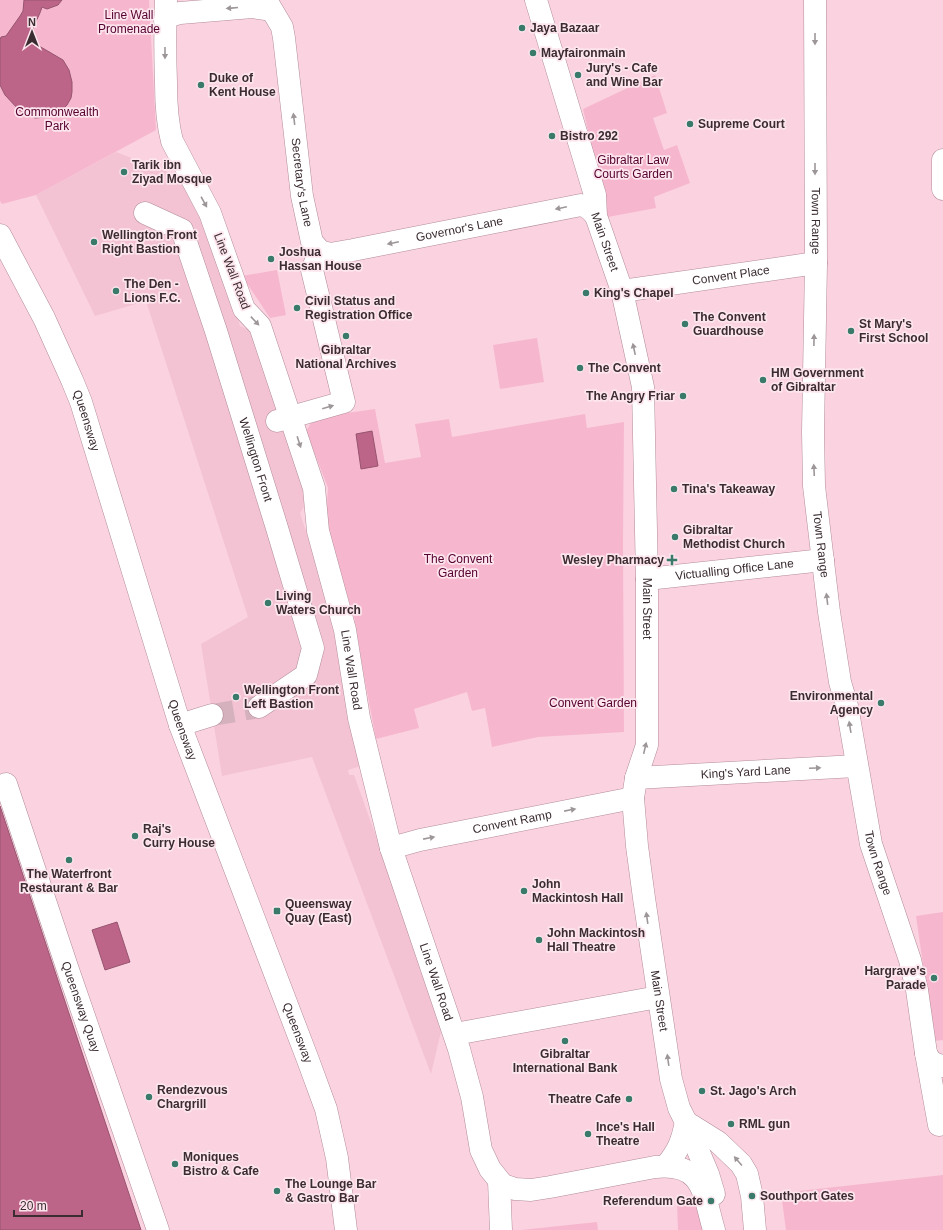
<svg xmlns="http://www.w3.org/2000/svg" width="943" height="1230" font-family="Helvetica,sans-serif">
<style>
.built{fill:#f3c3d4}
.green{fill:#f6b7ce}
.water{fill:#bd6588;stroke:#96546e}
.lines{fill:none;stroke-linecap:round;stroke-linejoin:round}
.minor-tunnel{stroke:#d5b1bd;stroke-width:22;stroke-dasharray:22 11;stroke-linecap:butt}
.minor-casing{stroke:#b28c99;stroke-width:23}
.major-casing{stroke:#b28c99;stroke-width:23}
.minor{stroke:#fff;stroke-width:22}
.major{stroke:#fff;stroke-width:22}
.oneway{fill:#9d9698}
.poi-dot{fill:#397a6b;stroke:#fde5ed;stroke-width:1.5}
.labels{text-anchor:middle;dominant-baseline:central;stroke-width:3.5;stroke-linejoin:round;paint-order:stroke}
.park-label{font-size:12px;fill:#560230;stroke:#fde5ed}
.poi-label{font-size:12px;font-weight:bold;fill:#3b2c31;stroke:#fde5ed;text-anchor:start}
.street-label{font-size:12px;fill:#3b2c31;stroke:#fde5ed}
</style>
<rect width="100%" height="100%" fill="#fbd2e0"/>
<polygon class="built" points="116,152 178,176 216,249 240,326 250,330 254,333 306,491 305,505 300,513 334,618 361,766 348,770 349,775 354,775 443,1023 431,1074 312,757 222,776 201,644 248,617 146,301 95,316 36,195"/>
<g class="green">
<polygon points="0,0 149,0 156,130 36,195 2,204 0,201"/>
<polygon points="655,75 667,113 653,118 664,150 677,145 690,183 654,197 656,208 608,217 583,109"/>
<polygon points="277,270 286,315 270,318 242,276"/>
<polygon points="537,338 544,382 500,389 493,345"/>
<polygon points="375,409 385,463 421,457 415,424 449,419 452,437 585,414 587,428 624,422 623,543 624,732 538,737 492,747 485,708 472,711 467,692 414,709 419,728 376,739 365,681 354,617 332,547 326,520 328,488 306,431 311,423 326,416"/>
<polygon points="943,912 943,1040 934,1041 916,916"/>
<polygon points="943,1175 943,1230 786,1230 781,1193"/>
<polygon points="702,1201 707,1230 678,1230 677,1204"/>
<polygon points="597,1222 598,1230 521,1230"/>
</g>
<g class="water">
<path d="M24,0H62L58,5L47,9L42,7C38,21 31,25 31,42L36,40L39,46L63,60L69,70L72,82V92L71,98L67,105L61,111L54,115L46,117L35,118L19,110L5,95L0,85V40L1,37L6,36L20,16L23,11Z"/>
<polygon points="372,431 378,466 361,469 356,434"/>
<polygon points="0,806 141,1230 0,1230"/>
<polygon points="117,922 130,962 105,970 92,930"/>
</g>
<g class="lines">
<polyline class="minor-tunnel" points="212,715 259,707"/>
<g class="minor-casing">
<g id="minor">
<path id="s1" d="M166,0C165,28 165,55 166,83C166,103 167,122 172,141L210,213L244,309L260,326L314,488L318,531L345,630L359,718L391,848L459,1049L472,1097L481,1150L490,1169L503,1185L515,1189L531,1190L550,1187L655,1167C704,1162 703,1193 714,1230"/>
<path id="s2" d="M266,0L282,27L284,38L302,196L312,242L320,251L330,254L353,250L581,205C588,207 591,210 596,216"/>
<path id="s3" d="M536,0L595,195L596,216L622,291L643,387L647,579V745L636,778L633,798L637,846L644,898L671,1079L679,1108L686,1122L718,1142L741,1164L747,1174L752,1196L755,1230"/>
<path id="s4" d="M815,0L816,263L813,432L814,486L829,612L840,682L847,706L871,844L910,960L917,990L926,1053C930,1062 934,1064 943,1066"/>
<polyline points="165,20 172,15 180,13 252,7 271,10"/>
<polyline points="943,160 943,189"/>
<path id="s5" d="M145,213L182,230L216,331L277,528L313,648L306,675L259,707"/>
<path id="s6" d="M622,291L816,263"/>
<polyline points="277,421 344,402 312,270 320,251"/>
<path id="s7" d="M647,579L823,560"/>
<polyline points="180,725 212,715"/>
<path id="s8" d="M636,778L856,766"/>
<path id="s9" d="M6,784L67,967L158,1230"/>
<path id="s10" d="M391,848L420,840L633,798"/>
<polyline points="455,1034 658,997"/>
<polyline points="926,1053 939,1125 943,1124"/>
<polyline points="686,1122 708,1174 714,1194"/>
<path d="M666,1166C679,1150 682,1141 686,1122"/>
<polyline points="499,1181 501,1230"/>
</g>
</g>
<g class="major-casing">
<g id="major">
<path id="s11" d="M0,235L44,318L72,380L81,402L180,725L308,1060L326,1109L337,1158L346,1230"/>
</g>
</g>
<use href="#minor" class="minor"/>
<use href="#major" class="major"/>
</g>
<defs><path id="oneway-solid" d="M-6-.8H1V-3.2L6.5 0L1 3.2V.8H-6Z"/></defs>
<g class="oneway">
<use href="#oneway-solid" transform="translate(232 8) rotate(175)"/>
<use href="#oneway-solid" transform="translate(815 39) rotate(90)"/>
<use href="#oneway-solid" transform="translate(165 53) rotate(90)"/>
<use href="#oneway-solid" transform="translate(294 119) rotate(-97)"/>
<use href="#oneway-solid" transform="translate(815 169) rotate(90)"/>
<use href="#oneway-solid" transform="translate(204 202) rotate(61)"/>
<use href="#oneway-solid" transform="translate(561 208) rotate(168)"/>
<use href="#oneway-solid" transform="translate(393 243) rotate(168)"/>
<use href="#oneway-solid" transform="translate(255 321) rotate(47)"/>
<use href="#oneway-solid" transform="translate(814 340) rotate(-89)"/>
<use href="#oneway-solid" transform="translate(634 349) rotate(-102)"/>
<use href="#oneway-solid" transform="translate(328 407) rotate(-16)"/>
<use href="#oneway-solid" transform="translate(299 442) rotate(72)"/>
<use href="#oneway-solid" transform="translate(814 470) rotate(-93)"/>
<use href="#oneway-solid" transform="translate(827 599) rotate(-97)"/>
<use href="#oneway-solid" transform="translate(850 727) rotate(-99)"/>
<use href="#oneway-solid" transform="translate(645 748) rotate(-77)"/>
<use href="#oneway-solid" transform="translate(815 768) rotate(-3)"/>
<use href="#oneway-solid" transform="translate(570 810) rotate(-11)"/>
<use href="#oneway-solid" transform="translate(429 838) rotate(-11)"/>
<use href="#oneway-solid" transform="translate(647 918) rotate(-98)"/>
<use href="#oneway-solid" transform="translate(668 1060) rotate(-98)"/>
<use href="#oneway-solid" transform="translate(738 1161) rotate(-131)"/>
</g>
<g class="poi-dot">
<circle cx="522" cy="28" r="4"/>
<circle cx="533" cy="53" r="4"/>
<circle cx="578" cy="75" r="4"/>
<circle cx="201" cy="85" r="4"/>
<circle cx="690" cy="124" r="4"/>
<circle cx="552" cy="136" r="4"/>
<circle cx="124" cy="172" r="4"/>
<circle cx="94" cy="242" r="4"/>
<circle cx="271" cy="259" r="4"/>
<circle cx="116" cy="291" r="4"/>
<circle cx="586" cy="293" r="4"/>
<circle cx="297" cy="308" r="4"/>
<circle cx="685" cy="324" r="4"/>
<circle cx="851" cy="331" r="4"/>
<circle cx="346" cy="336" r="4"/>
<circle cx="580" cy="368" r="4"/>
<circle cx="763" cy="380" r="4"/>
<circle cx="683" cy="396" r="4"/>
<circle cx="674" cy="489" r="4"/>
<circle cx="675" cy="537" r="4"/>
<path d="M670 554h4v4h4v4h-4v4h-4v-4h-4v-4h4z"/>
<circle cx="268" cy="603" r="4"/>
<circle cx="236" cy="697" r="4"/>
<circle cx="881" cy="703" r="4"/>
<circle cx="135" cy="836" r="4"/>
<circle cx="69" cy="860" r="4"/>
<circle cx="524" cy="891" r="4"/>
<rect x="273" y="907" width="8" height="8" rx="2"/>
<circle cx="539" cy="940" r="4"/>
<circle cx="934" cy="978" r="4"/>
<circle cx="565" cy="1041" r="4"/>
<circle cx="702" cy="1091" r="4"/>
<circle cx="149" cy="1097" r="4"/>
<circle cx="629" cy="1099" r="4"/>
<circle cx="731" cy="1124" r="4"/>
<circle cx="588" cy="1134" r="4"/>
<circle cx="175" cy="1164" r="4"/>
<circle cx="277" cy="1191" r="4"/>
<circle cx="752" cy="1196" r="4"/>
<circle cx="711" cy="1201" r="4"/>
</g>
<g class="labels">
<g class="park-label">
<text x="129" y="15">Line Wall<tspan x="129" dy="14">Promenade</tspan></text>
<text x="57" y="112">Commonwealth<tspan x="57" dy="14">Park</tspan></text>
<text x="633" y="160">Gibraltar Law<tspan x="633" dy="14">Courts Garden</tspan></text>
<text x="458" y="559">The Convent<tspan x="458" dy="14">Garden</tspan></text>
<text x="593" y="703">Convent Garden</text>
</g>
<g class="poi-label">
<text x="530" y="28">Jaya Bazaar</text>
<text x="541" y="53">Mayfaironmain</text>
<text x="586" y="68">Jury's - Cafe<tspan x="586" dy="14">and Wine Bar</tspan></text>
<text x="209" y="78">Duke of<tspan x="209" dy="14">Kent House</tspan></text>
<text x="698" y="124">Supreme Court</text>
<text x="560" y="136">Bistro 292</text>
<text x="132" y="165">Tarik ibn<tspan x="132" dy="14">Ziyad Mosque</tspan></text>
<text x="102" y="235">Wellington Front<tspan x="102" dy="14">Right Bastion</tspan></text>
<text x="279" y="252">Joshua<tspan x="279" dy="14">Hassan House</tspan></text>
<text x="124" y="284">The Den -<tspan x="124" dy="14">Lions F.C.</tspan></text>
<text x="594" y="293">King's Chapel</text>
<text x="305" y="301">Civil Status and<tspan x="305" dy="14">Registration Office</tspan></text>
<text x="693" y="317">The Convent<tspan x="693" dy="14">Guardhouse</tspan></text>
<text x="859" y="324">St Mary's<tspan x="859" dy="14">First School</tspan></text>
<text x="346" y="350" text-anchor="middle">Gibraltar<tspan x="346" dy="14">National Archives</tspan></text>
<text x="588" y="368">The Convent</text>
<text x="771" y="373">HM Government<tspan x="771" dy="14">of Gibraltar</tspan></text>
<text x="675" y="396" text-anchor="end">The Angry Friar</text>
<text x="682" y="489">Tina's Takeaway</text>
<text x="683" y="530">Gibraltar<tspan x="683" dy="14">Methodist Church</tspan></text>
<text x="664" y="560" text-anchor="end">Wesley Pharmacy</text>
<text x="276" y="596">Living<tspan x="276" dy="14">Waters Church</tspan></text>
<text x="244" y="690">Wellington Front<tspan x="244" dy="14">Left Bastion</tspan></text>
<text x="873" y="696" text-anchor="end">Environmental<tspan x="873" dy="14">Agency</tspan></text>
<text x="143" y="829">Raj's<tspan x="143" dy="14">Curry House</tspan></text>
<text x="69" y="874" text-anchor="middle">The Waterfront<tspan x="69" dy="14">Restaurant &amp; Bar</tspan></text>
<text x="532" y="884">John<tspan x="532" dy="14">Mackintosh Hall</tspan></text>
<text x="285" y="904">Queensway<tspan x="285" dy="14">Quay (East)</tspan></text>
<text x="547" y="933">John Mackintosh<tspan x="547" dy="14">Hall Theatre</tspan></text>
<text x="926" y="971" text-anchor="end">Hargrave's<tspan x="926" dy="14">Parade</tspan></text>
<text x="565" y="1054" text-anchor="middle">Gibraltar<tspan x="565" dy="14">International Bank</tspan></text>
<text x="157" y="1090">Rendezvous<tspan x="157" dy="14">Chargrill</tspan></text>
<text x="710" y="1091">St. Jago's Arch</text>
<text x="621" y="1099" text-anchor="end">Theatre Cafe</text>
<text x="739" y="1124">RML gun</text>
<text x="596" y="1127">Ince's Hall<tspan x="596" dy="14">Theatre</tspan></text>
<text x="183" y="1157">Moniques<tspan x="183" dy="14">Bistro &amp; Cafe</tspan></text>
<text x="285" y="1184">The Lounge Bar<tspan x="285" dy="14">&amp; Gastro Bar</tspan></text>
<text x="760" y="1196">Southport Gates</text>
<text x="703" y="1201" text-anchor="end">Referendum Gate</text>
</g>
<g class="street-label">
<text stroke="none"><textPath href="#s2" startOffset="188">Secretary's Lane</textPath></text>
<text stroke="none"><textPath href="#s4" startOffset="221">Town Range</textPath></text>
<text stroke="none"><textPath href="#s2" startOffset="403">Governor's Lane</textPath></text>
<text stroke="none"><textPath href="#s3" startOffset="252">Main Street</textPath></text>
<text transform="translate(232 271) rotate(69)">Line Wall Road</text>
<text stroke="none"><textPath href="#s6" startOffset="110">Convent Place</textPath></text>
<text stroke="none"><textPath href="#s11" startOffset="205">Queensway</textPath></text>
<text stroke="none"><textPath href="#s5" startOffset="282">Wellington Front</textPath></text>
<text stroke="none"><textPath href="#s4" startOffset="545">Town Range</textPath></text>
<text stroke="none"><textPath href="#s7" startOffset="88">Victualling Office Lane</textPath></text>
<text stroke="none"><textPath href="#s3" startOffset="624">Main Street</textPath></text>
<text stroke="none"><textPath href="#s1" startOffset="705">Line Wall Road</textPath></text>
<text stroke="none"><textPath href="#s11" startOffset="529">Queensway</textPath></text>
<text stroke="none"><textPath href="#s8" startOffset="110">King's Yard Lane</textPath></text>
<text stroke="none"><textPath href="#s10" startOffset="124">Convent Ramp</textPath></text>
<text stroke="none"><textPath href="#s4" startOffset="869">Town Range</textPath></text>
<text stroke="none"><textPath href="#s1" startOffset="1029">Line Wall Road</textPath></text>
<text stroke="none"><textPath href="#s3" startOffset="1020">Main Street</textPath></text>
<text stroke="none"><textPath href="#s9" startOffset="235">Queensway Quay</textPath></text>
<text stroke="none"><textPath href="#s11" startOffset="853">Queensway</textPath></text>
</g>
</g>
<g transform="translate(32 32)" stroke="#fde5ed" stroke-width="3" paint-order="stroke">
<path d="M0-3L7 15L0 10L-7 15Z" fill="#3b2c31"/>
<text y="-6" font-size="11" font-weight="bold" text-anchor="middle" fill="#3b2c31">N</text>
</g>
<path d="M14 1210v6h68v-6" fill="none" stroke="#3b2c31" stroke-width="2"/>
<text x="20" y="1210" font-size="12" fill="#3b2c31" stroke="#fde5ed" stroke-width="3" paint-order="stroke">20 m</text>
</svg>
